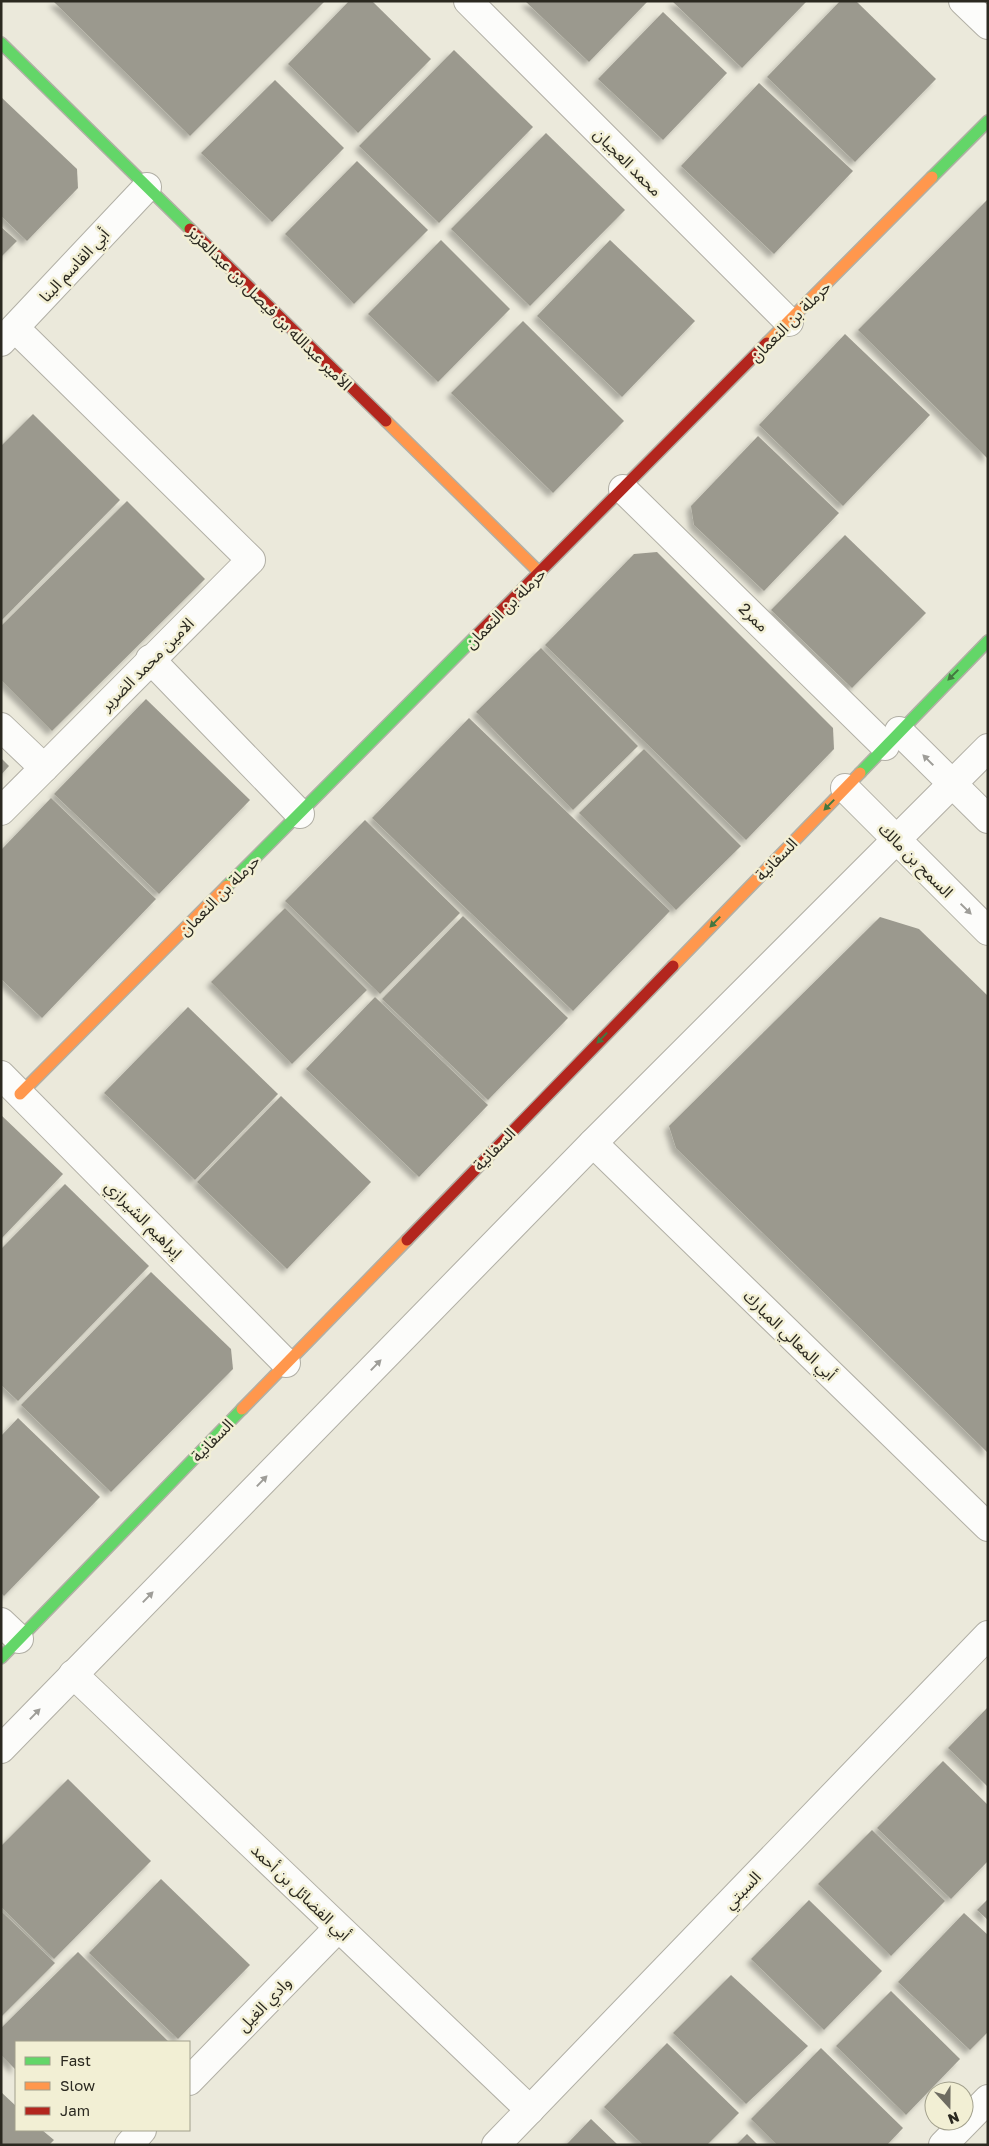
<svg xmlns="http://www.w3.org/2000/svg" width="989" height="2146" font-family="'Golos Text','Noto Sans Arabic',sans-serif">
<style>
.building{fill:#9b998e;filter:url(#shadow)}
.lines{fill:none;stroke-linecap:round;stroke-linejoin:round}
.street-casing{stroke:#b1afa5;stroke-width:30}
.fast-casing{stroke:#b1afa5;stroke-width:14}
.slow-casing{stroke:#b1afa5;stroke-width:14}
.jam-casing{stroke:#b1afa5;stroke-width:14}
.street{stroke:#fcfcfa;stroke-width:28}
.fast{stroke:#63d668;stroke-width:11}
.slow{stroke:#ff974d;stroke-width:11}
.jam{stroke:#b3261e;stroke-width:11}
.oneway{fill:#447740}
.oneway2{fill:#9e9d98}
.labels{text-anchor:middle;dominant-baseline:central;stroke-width:5;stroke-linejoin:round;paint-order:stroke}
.street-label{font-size:16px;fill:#2b2920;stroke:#f2efd4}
</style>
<defs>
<filter id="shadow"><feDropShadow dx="-4.5" dy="4.5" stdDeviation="2.5" flood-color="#0004"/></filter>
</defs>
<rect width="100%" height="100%" fill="#ebe9db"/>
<g class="building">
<polygon points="53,1 325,1 190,136"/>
<polygon points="349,1 372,1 431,59 358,133 288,64"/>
<polygon points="525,1 648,1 589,62"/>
<polygon points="672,1 807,1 742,68"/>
<polygon points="840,1 856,1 936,79 855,162 767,77"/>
<polygon points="663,12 727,73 663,140 598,79"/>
<polygon points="454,50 533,127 439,223 359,146"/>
<polygon points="275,80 344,148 272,222 201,153"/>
<polygon points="759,83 853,171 774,254 681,166"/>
<polygon points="1,97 77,169 78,188 27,241 1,216"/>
<polygon points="546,133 625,210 530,306 451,229"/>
<polygon points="357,161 428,230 354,304 285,234"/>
<polygon points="988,199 988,459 858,330"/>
<polygon points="1,227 17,241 1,257"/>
<polygon points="441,240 510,309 438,382 368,314"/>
<polygon points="610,240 695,321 622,397 537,316"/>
<polygon points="523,321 624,421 553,493 451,393"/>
<polygon points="845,334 930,415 843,506 759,425"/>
<polygon points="33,414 120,500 1,621 1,446"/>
<polygon points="758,436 839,513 764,591 694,525 691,506"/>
<polygon points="127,501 205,579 52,731 1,680 1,626"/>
<polygon points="845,535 926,613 852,688 771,610"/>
<polygon points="657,552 833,728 834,749 746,840 545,645 634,554"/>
<polygon points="541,648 638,746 573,810 476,712"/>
<polygon points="146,699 250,800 159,894 54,794"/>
<polygon points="469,718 670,911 573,1011 372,818"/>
<polygon points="644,749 741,846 676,910 579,813"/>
<polygon points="1,758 9,766 1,775"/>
<polygon points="51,798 156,899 42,1018 1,979 1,850"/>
<polygon points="365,820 460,913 380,994 285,901"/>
<polygon points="285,908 367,990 292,1064 211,982"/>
<polygon points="463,916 568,1018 488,1100 382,999"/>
<polygon points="880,917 919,929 988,996 988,1453 676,1148 669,1126"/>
<polygon points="375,997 488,1105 419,1177 306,1069"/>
<polygon points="188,1007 278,1094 195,1180 104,1093"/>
<polygon points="281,1096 371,1182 287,1269 197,1182"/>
<polygon points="1,1115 63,1174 1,1239"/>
<polygon points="65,1184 149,1266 18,1401 1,1385 1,1249"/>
<polygon points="151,1272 231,1349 233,1369 111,1492 21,1405"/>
<polygon points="18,1418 100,1497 4,1596 1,1593 1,1436"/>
<polygon points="988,1707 988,1787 948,1748"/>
<polygon points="943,1761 988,1805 988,1861 951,1899 877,1828"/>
<polygon points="68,1779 151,1861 54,1959 1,1907 1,1846"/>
<polygon points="872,1830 945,1901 891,1956 818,1884"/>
<polygon points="161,1879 250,1965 178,2039 89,1953"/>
<polygon points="988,1899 988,1920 977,1910"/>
<polygon points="809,1900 882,1971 824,2030 751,1959"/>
<polygon points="1,1911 55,1963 1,2017"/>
<polygon points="964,1913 988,1935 988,2032 970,2050 898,1982"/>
<polygon points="78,1952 169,2042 16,2042 16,2070 1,2055 1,2028"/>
<polygon points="731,1975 808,2046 746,2104 673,2033"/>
<polygon points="891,1991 960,2059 906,2115 836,2046"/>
<polygon points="667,2043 739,2113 707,2145 643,2145 604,2107"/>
<polygon points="821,2048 903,2128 887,2145 777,2145 751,2119"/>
<polygon points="1,2092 16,2106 16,2130 42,2130 54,2140 49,2145 1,2145"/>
<polygon points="591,2119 618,2145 566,2145"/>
<polygon points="747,2134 758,2145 736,2145"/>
</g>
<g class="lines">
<g class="street-casing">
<g id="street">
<polyline points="468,1 789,322"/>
<polyline points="963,1 988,25"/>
<polyline points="15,328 251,560 44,768"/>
<polyline points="1,342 147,187"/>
<polyline points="623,489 885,746"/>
<polyline points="150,659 300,814"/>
<polyline points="1,727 44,768 1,811"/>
<polyline points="899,731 988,819"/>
<polyline points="845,788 988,931"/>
<polyline points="1,1075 286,1363"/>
<polyline points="593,1143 988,1527"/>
<polyline points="1,1622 19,1639"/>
<polyline points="73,1674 530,2110"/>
<polyline points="1,1749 593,1143 988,748"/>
<polyline points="189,2081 338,1928"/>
<polyline points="129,2145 142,2130"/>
<polyline points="496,2145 988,1635"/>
<polyline points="943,2145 988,2099"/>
</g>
</g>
<g class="fast-casing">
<g id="fast">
<polyline points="1,43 190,229"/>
<polyline points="932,177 988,121"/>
<polyline points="860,773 988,641"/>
<polyline points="227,886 478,634"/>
<polyline points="1,1658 242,1409"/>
</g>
</g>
<g class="slow-casing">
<g id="slow">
<polyline points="767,343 932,177"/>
<polyline points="386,421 540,573"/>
<polyline points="673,966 860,773"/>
<polyline points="20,1094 227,886"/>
<polyline points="242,1409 407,1240"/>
</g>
</g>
<g class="jam-casing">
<g id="jam">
<polyline points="190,229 386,421"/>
<polyline points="478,634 767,343"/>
<polyline points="407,1240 673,966"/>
</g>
</g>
<use href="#street" class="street"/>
<use href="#fast" class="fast"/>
<use href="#slow" class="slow"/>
<use href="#jam" class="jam"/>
</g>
<defs><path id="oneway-solid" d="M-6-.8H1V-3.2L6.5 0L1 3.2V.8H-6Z" transform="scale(1.25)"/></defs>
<g class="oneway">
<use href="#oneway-solid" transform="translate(953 675) rotate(135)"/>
<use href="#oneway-solid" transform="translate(829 805) rotate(134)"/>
<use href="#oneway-solid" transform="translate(715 922) rotate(134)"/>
<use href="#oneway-solid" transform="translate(602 1038) rotate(134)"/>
</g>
<g class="oneway2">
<use href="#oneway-solid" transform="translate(928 760) rotate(-135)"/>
<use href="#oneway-solid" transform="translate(966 909) rotate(44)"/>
<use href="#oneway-solid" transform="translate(376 1365) rotate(-46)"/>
<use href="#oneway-solid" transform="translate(262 1481) rotate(-46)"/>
<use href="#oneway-solid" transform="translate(148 1597) rotate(-46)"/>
<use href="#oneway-solid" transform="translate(35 1714) rotate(-46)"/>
</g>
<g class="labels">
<g class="street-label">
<text transform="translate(628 162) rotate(45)">محمد العجيان</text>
<text transform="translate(74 265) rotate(-47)">أبي القاسم البنا</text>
<text transform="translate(270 308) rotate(45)">الأمير عبدالله بن فيصل بن عبدالعزيز</text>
<text transform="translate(790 321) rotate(-45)">حرملة بن النعمان</text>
<text transform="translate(505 608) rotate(-45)">حرملة بن النعمان</text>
<text transform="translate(754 617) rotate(44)">ممر2</text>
<text transform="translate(147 664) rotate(-45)">الامين محمد الضرير</text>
<text transform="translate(776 859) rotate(-46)">السفانية</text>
<text transform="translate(916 860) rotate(45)">السمح بن مالك</text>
<text transform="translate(219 895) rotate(-45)">حرملة بن النعمان</text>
<text transform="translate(494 1149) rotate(-46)">السفانية</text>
<text transform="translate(144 1219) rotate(45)">إبراهيم الشيرازي</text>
<text transform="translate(790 1335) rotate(44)">أبي المعالي المبارك</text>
<text transform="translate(212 1440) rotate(-46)">السفانية</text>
<text transform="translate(742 1890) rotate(-46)">السبتي</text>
<text transform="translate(301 1892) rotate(44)">أبي الفضائل بن أحمد</text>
<text transform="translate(264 2004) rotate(-46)">وادي الغيل</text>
</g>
</g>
<rect width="989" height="2146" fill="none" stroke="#2b2920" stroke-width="5"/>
<rect x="15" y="2041" width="175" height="90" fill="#f2efd4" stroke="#a2a08c"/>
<rect x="25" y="2057" width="25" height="8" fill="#63d668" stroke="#a2a08c"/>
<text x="60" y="2066" font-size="15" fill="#2b2920">Fast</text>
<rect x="25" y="2082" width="25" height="8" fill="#ff974d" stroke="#a2a08c"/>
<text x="60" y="2091" font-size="15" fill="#2b2920">Slow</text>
<rect x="25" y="2107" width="25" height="8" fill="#b3261e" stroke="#a2a08c"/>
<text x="60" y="2116" font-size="15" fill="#2b2920">Jam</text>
<g transform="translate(949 2106) rotate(159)"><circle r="24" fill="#f2efd4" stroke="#a2a08c"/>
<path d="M0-4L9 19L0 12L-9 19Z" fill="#6e6c61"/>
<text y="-8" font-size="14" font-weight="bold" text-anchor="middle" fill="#2b2920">N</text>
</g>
</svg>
